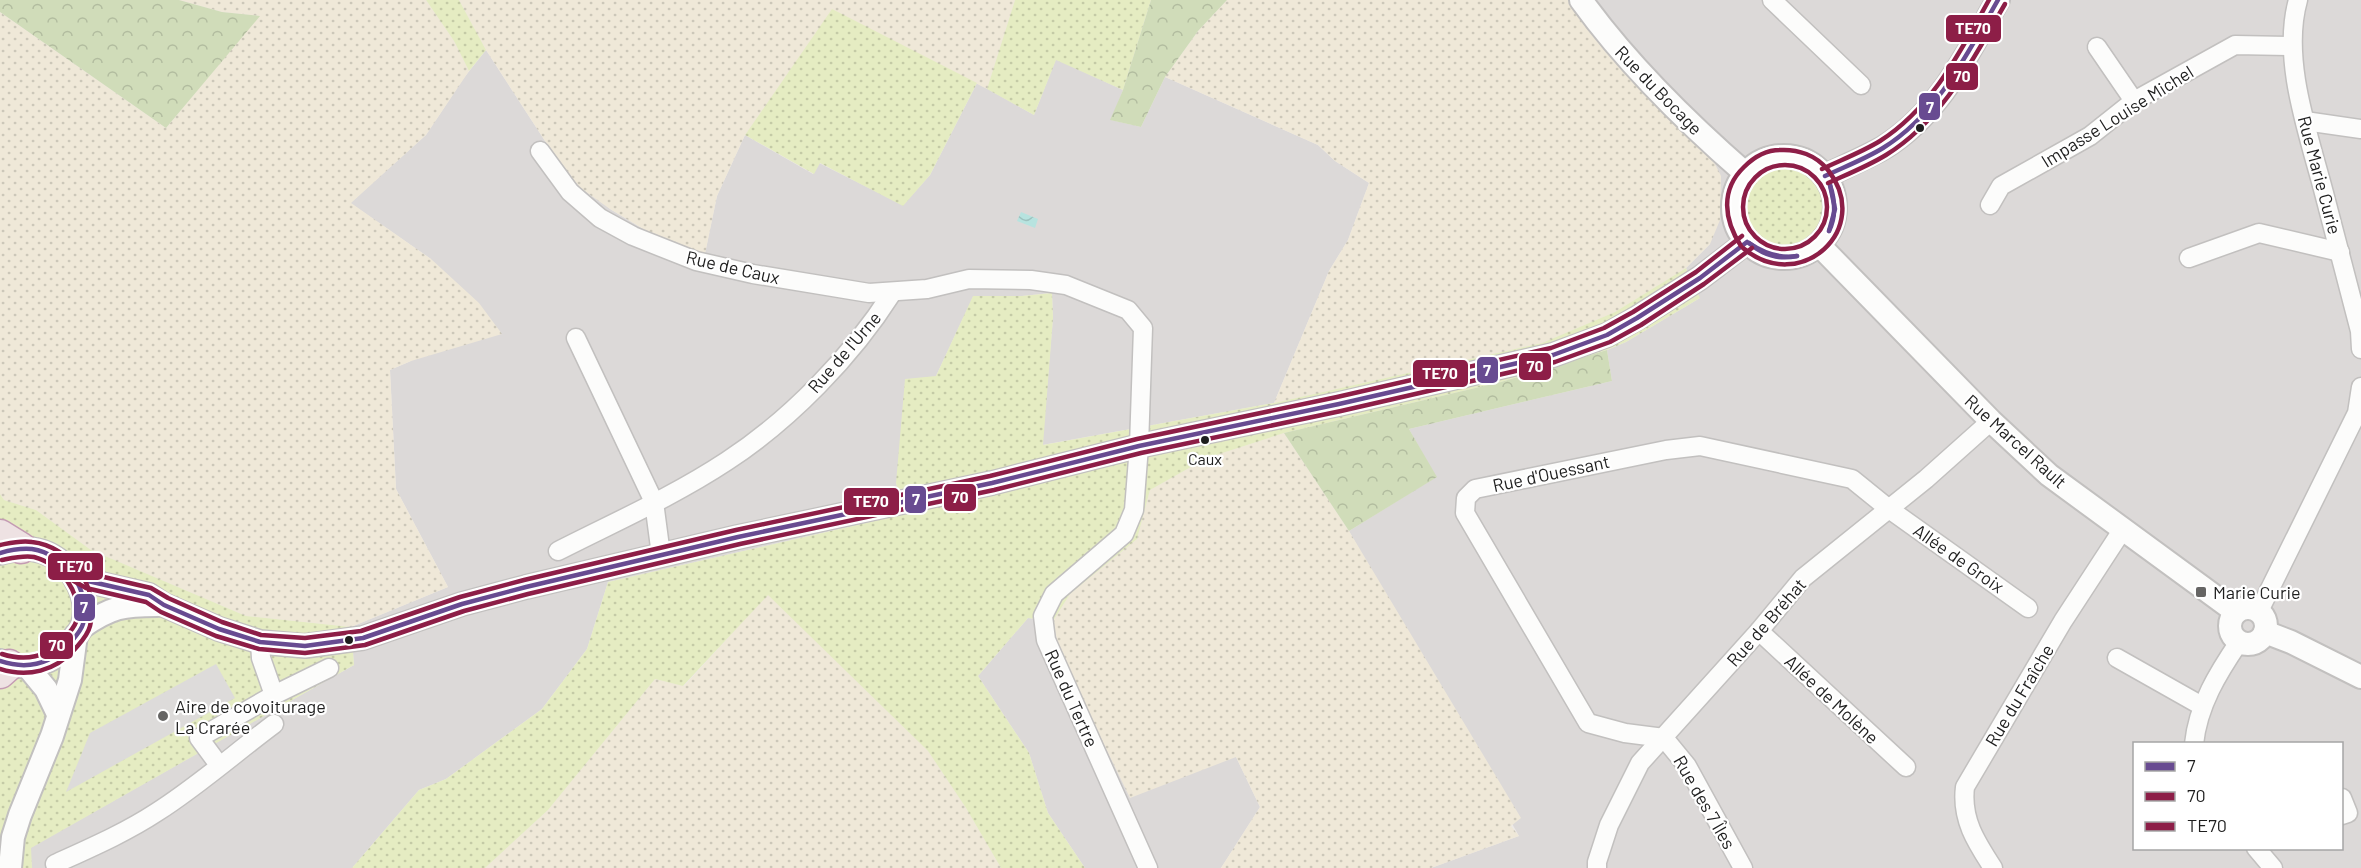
<svg xmlns="http://www.w3.org/2000/svg" width="2361" height="868" font-family="Barlow,sans-serif">
<style>
.residential{fill:#dcd9d8;fill-rule:evenodd}
.farmland{fill:url(#farmland-dots)}
.grass{fill:url(#grass-dots)}
.forest{fill:url(#forest-crowns)}
.parking{fill:#dddbda}
.water{fill:url(#water-waves)}
.lines{fill:none;stroke-linecap:round;stroke-linejoin:round}
.minor-casing{stroke:#c2c0bf;stroke-width:21}
.tertiary-casing{stroke:#c2c0bf;stroke-width:26}
.trunk-casing{stroke:#c49bb3;stroke-width:33}
.minor{stroke:#fcfcfb;stroke-width:18}
.tertiary{stroke:#fcfcfb;stroke-width:22}
.trunk{stroke:#eee2e3;stroke-width:30}
.bus-1-casing{stroke:#fff;stroke-width:9}
.bus-2-casing{stroke:#fff;stroke-width:9}
.bus-3-casing{stroke:#fff;stroke-width:9}
.bus-1{stroke:#684b91;stroke-width:4.5}
.bus-2{stroke:#8d1e47;stroke-width:4.5}
.bus-3{stroke:#8d1e47;stroke-width:4.5}
.bus-dot{fill:#1e1e1e;stroke:#fff;stroke-width:2}
.poi-dot{fill:#666564;stroke:#fff;stroke-width:2}
.labels{text-anchor:middle;dominant-baseline:central;stroke-width:4.5;stroke-linejoin:round;paint-order:stroke}
.bus-label{font-size:16px;fill:#1e1e1e;stroke:#fff}
.street-label{font-size:18px;fill:#1e1e1e;stroke:#fff}
.poi-label{font-size:18px;fill:#1e1e1e;stroke:#fff;text-anchor:start}
.line-badge{stroke:#fff;stroke-width:2}
.badge-label{font-size:16px;text-anchor:middle;font-weight:bold;fill:#fff}
</style>
<defs>
<pattern id="farmland-dots" width="8" height="8" patternUnits="userSpaceOnUse" patternTransform="scale(1.5)"><rect width="8" height="8" fill="#efe8d8"/><path d="M2 2h.1M6 6h.1" fill="none" stroke="#ccc7b9" stroke-width="1.8" stroke-linecap="round"/></pattern>
<pattern id="grass-dots" width="8" height="8" patternUnits="userSpaceOnUse" patternTransform="scale(1.5)"><rect width="8" height="8" fill="#e5ecc2"/><path d="M2 2h.1M6 6h.1" fill="none" stroke="#c4caa6" stroke-width="1.8" stroke-linecap="round"/></pattern>
<pattern id="forest-crowns" width="20" height="18" patternUnits="userSpaceOnUse" patternTransform="scale(1.5)"><rect width="20" height="18" fill="#d0dcb9"/><path d="M2 6a3 3 0 1 1 6 0M12 15a3 3 0 1 1 6 0" fill="none" stroke="#b2bc9f"/></pattern>
<pattern id="water-waves" width="16" height="10" patternUnits="userSpaceOnUse" patternTransform="scale(1.5)"><rect width="16" height="10" fill="#b7e3df"/><path d="M0 5q4-4 8 0t8 0" fill="none" stroke="#9dc2bf"/></pattern>
</defs>
<rect width="100%" height="100%" fill="#ede9e6"/>
<g class="residential">
<path d="M1571,0H2361V868H1431L1519,836L1349,531L1436,477L1409,429L1612,381L1607,350L1626,342L1700,298L1686,268L1710,244ZM2134,744H2342V848H2134Z"/>
<polygon points="486,50 545,141 610,209 675,248 704,258 717,196 745,135 813,174 819,163 903,205 930,175 977,83 1034,115 1056,59 1123,90 1111,120 1141,127 1165,77 1318,145 1335,161 1369,183 1348,240 1329,271 1274,403 1042,445 1053,318 1052,293 1022,296 973,297 936,376 896,483 905,514 608,582 587,649 542,709 446,779 419,790 352,868 32,868 30,848 354,665 351,627 448,587 396,489 390,370 411,361 431,259 350,203 426,135 463,79"/>
<polygon points="1028,618 1053,621 1060,654 1236,757 1260,807 1221,868 1085,868 1048,813 1029,753 978,676"/>
</g>
<g class="farmland">
<polygon points="179,0 426,0 454,41 469,71 426,135 351,203 431,259 479,303 502,334 411,361 390,370 396,489 448,587 351,627 246,616 91,550 36,510 4,500 0,494 0,12 166,128 259,16 222,12"/>
<polygon points="459,0 1015,0 987,89 832,10 745,135 717,196 704,259 675,248 610,209 579,187 545,141 486,50"/>
<polygon points="1227,0 1571,0 1711,156 1721,176 1720,220 1710,244 1686,268 1615,312 1542,343 1274,403 1329,271 1348,240 1369,183 1335,161 1318,145 1165,77 1198,31"/>
<polygon points="1284,433 1349,531 1521,818 1511,826 1519,836 1431,868 1221,868 1260,807 1236,757 1130,798 1060,654 1053,621 1070,594 1137,539 1150,490 1207,458"/>
<polygon points="768,594 928,751 966,808 1001,868 485,868 548,810 655,679 684,686"/>
</g>
<g class="grass">
<polygon points="426,0 459,0 486,50 469,71 454,41"/>
<polygon points="1015,0 1151,0 1123,90 1056,60 1034,115 987,89"/>
<polygon points="832,9 977,83 930,175 903,206 820,163 814,174 745,135"/>
<circle cx="1785" cy="207" r="38"/>
<polygon points="1686,268 1700,298 1626,342 1607,350 1501,382 1284,433 1207,458 1150,490 1137,539 1070,594 1053,621 1028,618 978,676 1029,753 1048,813 1085,868 1001,868 966,808 928,751 768,595 683,686 655,679 548,810 485,868 352,868 419,790 446,779 542,709 587,649 608,582 905,514 896,483 905,379 936,376 973,296 1022,296 1052,293 1053,318 1043,445 1274,403 1542,343 1615,312"/>
<polygon points="0,494 4,500 36,510 91,550 246,616 351,627 354,665 31,848 32,868 0,868"/>
</g>
<g class="forest">
<polygon points="0,0 179,0 222,12 260,16 166,128 0,12"/>
<polygon points="1151,0 1227,0 1198,31 1165,77 1141,127 1110,120 1123,90"/>
<polygon points="1607,350 1612,381 1409,429 1437,477 1349,531 1284,433 1501,382"/>
</g>
<polygon class="parking" points="216,664 235,698 66,792 90,733"/>
<polygon class="water" points="1021,212 1038,219 1035,228 1017,221"/>
<g class="lines">
<g class="minor-casing">
<g id="minor">
<polyline points="1772,0 1861,85"/>
<path d="M2298,0C2281,60 2309,135 2324,193C2336,239 2348,285 2360,331L2361,349"/>
<polyline points="2097,47 2134,101"/>
<polyline points="2305,121 2361,129"/>
<polyline points="540,151 570,192 600,218 633,236 696,261 753,274 869,293 927,289 969,279 1031,280 1066,285 1128,310 1143,328 1139,446 1134,510 1124,534 1054,594 1043,616 1046,640 1148,868"/>
<polyline points="1990,205 2001,186 2090,136 2134,101 2235,45 2292,46"/>
<polyline points="2189,258 2259,233 2340,252"/>
<polyline points="576,338 654,502 661,555"/>
<path d="M558,551C615,522 674,496 727,461C790,420 852,356 892,293"/>
<polyline points="2259,611 2357,413 2361,387"/>
<polyline points="1759,631 1906,767"/>
<polyline points="260,642 261,658 274,695"/>
<polyline points="2117,658 2202,706"/>
<path d="M2194,744C2198,705 2218,673 2239,642"/>
<polyline points="219,765 199,738 274,695 329,668"/>
<polyline points="2342,798 2348,813 2342,815"/>
<polyline points="2256,848 2273,868"/>
<path d="M55,864C90,848 125,833 157,812C198,786 235,753 274,724"/>
<polyline points="1597,868 1597,862 1609,825 1640,763 1759,631 1803,578 1926,479 1991,421"/>
<polyline points="1743,868 1687,766 1664,738 1625,733 1588,723 1465,513 1466,498 1475,489 1666,450 1700,446 1852,479 1889,509 2028,608"/>
<path d="M1993,868C1976,842 1961,819 1965,787L2063,621L2123,529"/>
</g>
</g>
<g class="tertiary-casing">
<g id="tertiary">
<path d="M1581,0C1628,65 1685,121 1746,174"/>
<circle cx="1784" cy="207" r="51"/>
<path d="M1825,176C1844,167 1865,158 1883,148C1939,114 1967,54 1998,0"/>
<polyline points="1819,245 1991,421 2049,475 2236,612"/>
<path d="M0,553C11,550 24,547 36,550C68,556 91,593 83,624C81,630 77,635 73,640C55,663 28,673 0,661"/>
<polyline points="69,570 88,581 149,595 164,605 219,629 260,642 305,646 363,638 462,604 526,587 738,537 992,483 1139,446 1339,404 1553,355 1607,335 1637,318 1700,278 1747,242"/>
<circle cx="2248" cy="626" r="18"/>
<path d="M82,627C111,607 123,605 157,605"/>
<polyline points="2265,632 2291,642 2361,677"/>
<polyline points="27,666 46,689 58,714"/>
<polyline points="10,868 13,837 20,815 52,736 70,680 76,635"/>
</g>
</g>
<g class="trunk-casing">
<g id="trunk">
<polyline points="0,535 21,548"/>
<polyline points="0,673 9,665"/>
</g>
</g>
<use href="#minor" class="minor"/>
<use href="#tertiary" class="tertiary"/>
<use href="#trunk" class="trunk"/>
<g class="bus-1-casing">
<g id="bus-1">
<path d="M1825,176C1844,167 1865,159 1883,148C1938,114 1967,54 1998,0"/>
<path d="M1829,231C1837,215 1835,200 1830,185"/>
<polyline points="1829,231 1835,209 1830,185"/>
<path d="M1749,243C1764,253 1779,259 1797,256"/>
<path d="M1749,243C1763,255 1779,260 1797,256"/>
<path d="M0,553C10,550 21,548 32,549C65,554 92,591 83,624C81,631 75,637 70,643C51,664 27,670 0,661"/>
<polyline points="69,570 88,581 149,595 164,605 219,629 260,642 305,646 363,638 462,604 526,587 738,537 992,483 1139,446 1339,404 1553,355 1607,335 1637,318 1700,278 1747,242"/>
</g>
</g>
<g class="bus-2-casing">
<g id="bus-2">
<path d="M1828,183C1848,174 1868,166 1886,155C1943,120 1973,59 2005,4"/>
<path d="M1741,246C1724,220 1720,190 1744,167C1754,157 1766,150 1780,150C1798,149 1816,155 1828,170C1874,229 1800,296 1743,248"/>
<path d="M2,560C12,558 24,555 34,557C61,564 83,594 76,622C74,628 69,633 65,637C48,657 27,662 2,654"/>
<polyline points="65,576 86,588 146,602 161,612 216,636 259,649 305,653 365,645 464,611 528,594 740,544 994,490 1141,453 1341,411 1555,362 1610,342 1641,325 1704,284 1752,248"/>
</g>
</g>
<g class="bus-3-casing">
<g id="bus-3">
<circle cx="1785" cy="207" r="42"/>
<path d="M1822,169C1841,160 1862,152 1880,141C1932,108 1960,52 1989,0"/>
<path d="M0,545C10,543 21,540 32,542C70,546 101,588 90,626C88,635 81,642 75,649C55,671 28,678 0,669"/>
<polyline points="73,564 91,574 151,588 168,598 222,622 261,635 305,638 361,631 460,597 524,580 736,530 990,476 1137,439 1337,397 1551,348 1604,328 1633,312 1696,272 1742,236"/>
</g>
</g>
<use href="#bus-1" class="bus-1"/>
<use href="#bus-2" class="bus-2"/>
<use href="#bus-3" class="bus-3"/>
</g>
<g class="bus-dot">
<circle cx="1920" cy="128" r="5"/>
<circle cx="1205" cy="440" r="5"/>
<circle cx="349" cy="640" r="5"/>
</g>
<g class="poi-dot">
<rect x="2195" y="586" width="12" height="12" rx="3"/>
<circle cx="163" cy="716" r="6"/>
</g>
<g class="labels">
<g class="bus-label">
<text x="1205" y="458">Caux</text>
</g>
<g class="street-label">
<text transform="translate(1659 90) rotate(46)">Rue du Bocage</text>
<text transform="translate(2117 116) rotate(-32)">Impasse Louise Michel</text>
<text transform="translate(2320 175) rotate(75)">Rue Marie Curie</text>
<text transform="translate(733 267) rotate(13)">Rue de Caux</text>
<text transform="translate(844 352) rotate(-49)">Rue de l'Urne</text>
<text transform="translate(2016 441) rotate(42)">Rue Marcel Rault</text>
<text transform="translate(1551 473) rotate(-12)">Rue d'Ouessant</text>
<text transform="translate(1959 558) rotate(35)">Allée de Groix</text>
<text transform="translate(1766 622) rotate(-49)">Rue de Bréhat</text>
<text transform="translate(2019 695) rotate(-59)">Rue du Fraîche</text>
<text transform="translate(1072 698) rotate(66)">Rue du Tertre</text>
<text transform="translate(1832 699) rotate(43)">Allée de Molène</text>
<text transform="translate(1705 802) rotate(60)">Rue des 7 Îles</text>
</g>
<g class="poi-label">
<text x="2213" y="592">Marie Curie</text>
<text x="175" y="706">Aire de covoiturage<tspan x="175" dy="21">La Crarée</tspan></text>
</g>
</g>
<g class="line-badge">
<rect x="1945" y="14" width="57" height="29" rx="6" fill="#8d1e47"/>
<rect x="1945" y="62" width="34" height="29" rx="6" fill="#8d1e47"/>
<rect x="1918" y="92" width="23" height="29" rx="6" fill="#684b91"/>
<rect x="1518" y="352" width="34" height="29" rx="6" fill="#8d1e47"/>
<rect x="1476" y="356" width="23" height="28" rx="6" fill="#684b91"/>
<rect x="1412" y="359" width="57" height="29" rx="6" fill="#8d1e47"/>
<rect x="943" y="483" width="34" height="29" rx="6" fill="#8d1e47"/>
<rect x="904" y="485" width="23" height="29" rx="6" fill="#684b91"/>
<rect x="843" y="487" width="57" height="29" rx="6" fill="#8d1e47"/>
<rect x="47" y="552" width="57" height="29" rx="6" fill="#8d1e47"/>
<rect x="73" y="593" width="23" height="29" rx="6" fill="#684b91"/>
<rect x="39" y="631" width="35" height="29" rx="6" fill="#8d1e47"/>
</g>
<g class="badge-label">
<text x="1973" y="34">TE70</text>
<text x="1962" y="82">70</text>
<text x="1930" y="113">7</text>
<text x="1535" y="372">70</text>
<text x="1487" y="376">7</text>
<text x="1440" y="379">TE70</text>
<text x="960" y="503">70</text>
<text x="916" y="505">7</text>
<text x="871" y="507">TE70</text>
<text x="75" y="572">TE70</text>
<text x="84" y="613">7</text>
<text x="57" y="651">70</text>
</g>
<rect x="2133" y="742" width="210" height="108" fill="#ffffff" stroke="#a5a5a5" stroke-width="1.5"/>
<rect x="2145" y="762" width="30" height="9" fill="#684b91" stroke="#a5a5a5" stroke-width="1.5"/>
<text x="2187" y="772" font-size="18" fill="#1e1e1e">7</text>
<rect x="2145" y="792" width="30" height="9" fill="#8d1e47" stroke="#a5a5a5" stroke-width="1.5"/>
<text x="2187" y="802" font-size="18" fill="#1e1e1e">70</text>
<rect x="2145" y="822" width="30" height="9" fill="#8d1e47" stroke="#a5a5a5" stroke-width="1.5"/>
<text x="2187" y="832" font-size="18" fill="#1e1e1e">TE70</text>
</svg>
